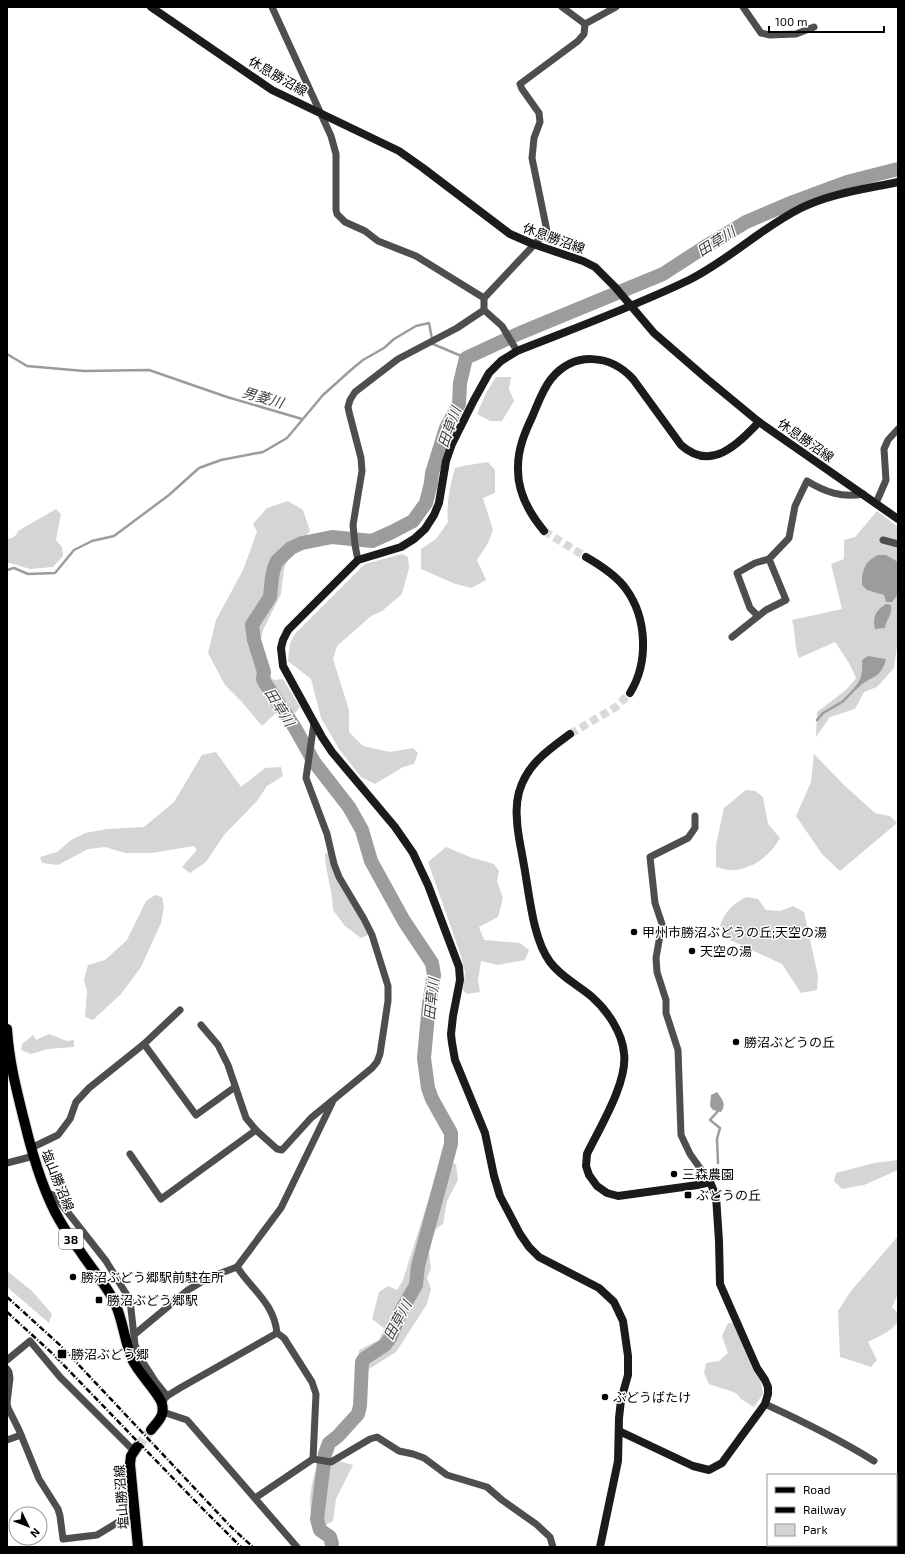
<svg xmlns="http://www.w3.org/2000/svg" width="905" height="1554" font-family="'Exo 2','Noto Sans JP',sans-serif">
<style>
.green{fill:#d5d5d5}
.water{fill:#9c9c9c}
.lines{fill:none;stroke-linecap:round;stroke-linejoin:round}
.stream{stroke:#9c9c9c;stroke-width:2.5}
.river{stroke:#9c9c9c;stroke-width:14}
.secondary-tunnel{stroke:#d9d9d9;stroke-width:8;stroke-dasharray:8 4;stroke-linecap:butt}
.primary-tunnel{stroke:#d9d9d9;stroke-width:10;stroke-dasharray:10 5;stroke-linecap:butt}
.primary-casing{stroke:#dbdbdb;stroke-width:12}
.street{stroke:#4e4e4e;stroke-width:7}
.secondary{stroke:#1b1b1b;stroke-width:8}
.primary{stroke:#000;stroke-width:10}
.rail{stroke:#000;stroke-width:2.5;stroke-dasharray:6 2 1 2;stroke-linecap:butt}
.poi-dot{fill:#000;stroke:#fff;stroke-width:1.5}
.labels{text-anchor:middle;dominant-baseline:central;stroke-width:3;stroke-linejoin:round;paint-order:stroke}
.shield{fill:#fff;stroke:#4c4c4c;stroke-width:1}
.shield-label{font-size:12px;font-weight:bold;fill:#000}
.street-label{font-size:13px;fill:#000;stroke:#fff}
.poi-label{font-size:13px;fill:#000;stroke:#fff;text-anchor:start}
.water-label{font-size:14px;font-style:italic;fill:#3d3d3d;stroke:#fff}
</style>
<rect width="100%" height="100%" fill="#fff"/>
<g class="green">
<polygon points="496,377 511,377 509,389 514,401 502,421 490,421 477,414 486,393"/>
<path d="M488,462L495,470V493L483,498L493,530L488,543L477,560L486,580L471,588L453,583L421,569V549L436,539L448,522C446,504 450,486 455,468L463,466Z"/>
<polygon points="288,501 303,510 310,531 290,554 284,569 281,594 263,630 256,662 274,680 283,679 300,707 295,713 277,712 262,726 241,701 225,685 208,653 216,620 243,570 257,532 253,524 267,508"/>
<polygon points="56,509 61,514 56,540 62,547 63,556 53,567 30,569 10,563 7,564 7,538 10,539 16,535 18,531"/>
<path d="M877,511L898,527V638L894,668L877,687L864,692L855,709L830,717L816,737L817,712L846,690L856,678L849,663L835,642L799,658C794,646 796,633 792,620L842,609L831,564L844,559V540L855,537Z"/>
<polygon points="402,554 408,557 409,568 402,594 382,611 371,616 337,646 333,659 349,710 349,732 363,746 390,752 413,748 418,753 414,764 403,767 375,784 361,777 339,749 321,718 311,679 288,661 290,643 295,634 365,564"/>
<polygon points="216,752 241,787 265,768 281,767 283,776 267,786 257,801 224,835 206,862 190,873 182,867 197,850 194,846 152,853 125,853 105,847 88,849 58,865 42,863 40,857 57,852 71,840 85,833 107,829 144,827 174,802 202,755"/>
<polygon points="814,754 844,785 875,813 890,816 897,823 840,871 822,854 796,816 811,782"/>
<path d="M746,790L755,791L763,797L768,824L780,838C771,855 754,868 735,870C729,871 721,868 716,867V845L724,808Z"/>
<polygon points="446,847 470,857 494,864 499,871 497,881 503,898 498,917 479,927 484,940 520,943 529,950 525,960 498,965 481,961 478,980 480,992 467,994 463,990 465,972 461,956 428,862"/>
<path d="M325,853L329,854L335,877L361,919L368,935L361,938L345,926L333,910C333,890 325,873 325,853Z"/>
<polygon points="155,895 162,897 164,907 161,923 141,967 121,994 93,1020 85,1017 87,991 84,980 88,965 105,960 127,940 146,901"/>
<path d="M746,897L758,899L766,910L780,911L793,906L804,912L818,976L817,990L801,993L782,964L730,940L720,926C725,911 732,905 746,897Z"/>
<polygon points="49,1034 67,1041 74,1040 74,1047 48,1049 31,1054 21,1050 22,1044 33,1035 36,1040"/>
<polygon points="898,1160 898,1170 864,1185 842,1189 834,1181 836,1173 874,1163"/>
<polygon points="440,1163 456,1164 458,1180 447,1201 443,1224 433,1231 428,1245 431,1268 427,1278 431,1289 427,1304 396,1352 369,1369 358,1364 359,1350 379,1340 384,1328 372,1319 379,1292 388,1286 397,1290 403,1280"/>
<path d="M898,1236V1294L892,1307C894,1309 897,1312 898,1315C902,1328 877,1337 868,1342L877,1360L871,1367L840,1357L838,1311L851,1291Z"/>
<polygon points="7,1271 32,1291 52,1314 49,1323 7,1287"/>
<polygon points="728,1323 733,1323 753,1370 761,1382 763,1394 754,1407 741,1399 736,1393 709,1384 704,1373 706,1363 719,1361 728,1353 722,1336"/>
<path d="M339,1461L353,1465L336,1499L333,1521L326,1525H322C319,1523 315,1520 313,1516C306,1506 313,1475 318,1464L331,1465Z"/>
</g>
<g class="water">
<path d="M878,555H886L898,562V594L892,602H886L884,595L867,590L862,585C862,570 864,562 878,555Z"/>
<path d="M886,604L891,605C893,615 886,619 885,628L875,629C872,617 876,610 886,604Z"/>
<path d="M868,656L886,659C881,679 871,676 860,686C854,691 849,697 843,703L841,702C855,686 864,683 862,660Z"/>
<path d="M717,1092C722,1099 727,1104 721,1112L713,1110L710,1106L711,1095Z"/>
</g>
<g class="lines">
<g class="stream">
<polyline points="7,354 27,366 84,371 149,370 227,397 302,419"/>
<polyline points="7,570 14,568 28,574 55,573 74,550 92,541 114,536 169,495 199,468 221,460 263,452 287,438 323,395 352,369 363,360 384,348 394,339 416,326 429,323 433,344 466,358"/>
<polyline points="817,720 823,713 842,702"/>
<polyline points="718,1163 717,1139 720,1128 710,1120 718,1111"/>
</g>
<polyline class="river" points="332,1544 330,1537 320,1530 317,1519 325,1454 329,1443 338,1436 358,1414 360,1406 362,1362 365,1358 385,1345 390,1338 401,1311 416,1285 418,1266 451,1144 451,1133 432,1099 428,1088 424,1058 429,1004 434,975 432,963 404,921 371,861 362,830 349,807 314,762 295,728 265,683 263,679 264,672 254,640 252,625 270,597 272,577 274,568 277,561 291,548 302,543 332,537 372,541 392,532 413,521 426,503 431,483 432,473 446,428 459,404 460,383 466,358 520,333 663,274 703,248 746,222 793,202 847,182 898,169"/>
<g class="secondary-tunnel">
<polyline points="544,531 586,557"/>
<polyline points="570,734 616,707 630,693"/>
</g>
<polyline class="primary-tunnel" points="137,1447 151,1430"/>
<g class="primary-casing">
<g id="primary">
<path d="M7,1029C9,1062 17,1092 25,1124C33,1157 43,1192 60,1221C66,1231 73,1242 80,1251C91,1268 105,1283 114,1301C123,1319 124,1340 132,1359C138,1373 160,1394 162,1404C165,1416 158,1421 151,1430"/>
<polyline points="137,1447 131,1456 130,1464 138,1547"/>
</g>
</g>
<g class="street">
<polyline points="272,7 331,136 336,154 336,210 337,214 345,222 365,231 378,241 416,256 484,298"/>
<polyline points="562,7 585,24"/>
<polyline points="743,7 761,33 770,35 796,34 814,27"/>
<polyline points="585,24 616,7"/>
<polyline points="517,351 502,326 484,310 484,298 547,231 532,158 534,138 540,122 539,113 522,89 520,84 578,41 584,34 585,24"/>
<polyline points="876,503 886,480 884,449 888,440 898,429"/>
<polyline points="883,540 898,544"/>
<polyline points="358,560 355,545 353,525 362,471 361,458 349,412 348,407 350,400 355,392 398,359 457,328 484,310"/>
<polyline points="758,616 750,608 737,573 755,563 769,559"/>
<path d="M732,637L766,610L786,600L769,559L789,538L795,506L807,481C825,492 842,498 863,494"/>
<polyline points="695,816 695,828 688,838 650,857 655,903 662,924 656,958 657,972 666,1000 666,1013 678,1050 681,1135 690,1154 710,1182"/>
<polyline points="201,1025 218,1045 228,1065 246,1118 256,1130 277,1149 282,1150 311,1118 372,1068 377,1062 380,1054 388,1001 388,986 372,935 364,919 339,877 334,864 327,834 306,778 314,723"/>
<polyline points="144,1044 196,1115 235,1087"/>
<polyline points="31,1148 58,1135 70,1119 76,1102 89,1088 144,1044 180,1010"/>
<polyline points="130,1154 161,1199 256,1130"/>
<polyline points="7,1163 34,1156"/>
<polyline points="48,1193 55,1196 106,1261 130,1300 135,1345 144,1364 155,1381 167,1396"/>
<polyline points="277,1333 284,1338 312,1382 316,1394 313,1459"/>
<polyline points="135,1334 188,1290 208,1278 237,1267"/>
<polyline points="7,1360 30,1341 60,1377 134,1451"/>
<polyline points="7,1369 9,1372 10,1378 7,1403 8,1408 19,1430 39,1479 58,1509 60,1516 63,1539 97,1535 135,1512"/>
<path d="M162,1402L167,1396L180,1388L277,1333C274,1303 252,1290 237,1267L281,1208L332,1103"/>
<path d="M765,1404C802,1421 839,1439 874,1461"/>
<polyline points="163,1412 187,1420 297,1547"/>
<polyline points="7,1440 21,1435"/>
<polyline points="255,1498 313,1459 331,1462 370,1439 377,1437 399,1451 413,1454 424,1458 447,1475 487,1487 502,1500 536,1524 550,1537 553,1547"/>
</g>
<g class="secondary">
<polyline points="151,7 272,90 399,151 423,168 510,234 533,244 583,261 595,267 615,287 654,333 707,379 759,422 898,519"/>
<path d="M544,531C529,513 517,492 518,467C518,448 525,432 533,415C538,403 543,389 551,379C574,351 610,354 633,379L681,445C711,472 737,445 759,422"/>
<path d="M586,557C600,565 616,575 626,589C647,618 649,662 630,693"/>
<path d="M570,734C548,750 527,764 519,792C517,800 516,810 517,819C517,832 521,847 523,860C529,890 532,938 550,962C561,977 578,985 592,997C607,1010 622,1032 624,1053C628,1082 600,1127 587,1154L586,1166L589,1175L597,1186L607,1193L618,1196L698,1185L710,1182L716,1196L719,1241L720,1284L757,1368L765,1380L768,1387V1394L765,1404L727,1456L722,1463L709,1470L693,1466L619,1431"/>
<path d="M600,1547L618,1461L619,1418L621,1400L628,1375V1356L623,1321L614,1302L599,1288L539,1257L529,1247L520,1234L500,1196L494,1176L485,1133L455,1060L452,1043L451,1034L453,1016L460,980L459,967L428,885L413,853L395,827L332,752L322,737L283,666L281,648L283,640L288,630L358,560L401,547L414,539L425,529L434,515L439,503L446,461L452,444L474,400L489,373L501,361L517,351C575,328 633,307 689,280C729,260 761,228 801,208C831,193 866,189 898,182"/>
</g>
<use href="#primary" class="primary"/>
<g class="rail">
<polyline points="7,1297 61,1346 232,1528 253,1547"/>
<polyline points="7,1312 53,1354 197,1503 241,1547"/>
</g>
</g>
<g class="poi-dot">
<circle cx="634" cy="932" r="4"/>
<circle cx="692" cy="951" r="4"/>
<circle cx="736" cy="1042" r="4"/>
<circle cx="674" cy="1174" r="4"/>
<rect x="684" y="1191" width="8" height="8" rx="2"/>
<circle cx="73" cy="1277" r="4"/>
<rect x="95" y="1296" width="8" height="8" rx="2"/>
<rect x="57" y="1349" width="10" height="10" rx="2"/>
<circle cx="605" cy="1397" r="4"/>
</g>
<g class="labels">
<rect class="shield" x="59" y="1229" width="24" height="20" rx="3"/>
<g class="shield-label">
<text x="71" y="1239">38</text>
</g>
<g class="street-label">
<text transform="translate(278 76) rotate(30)">休息勝沼線</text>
<text transform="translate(554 238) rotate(20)">休息勝沼線</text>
<text transform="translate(806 440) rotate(35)">休息勝沼線</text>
<text transform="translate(58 1180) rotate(68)">塩山勝沼線</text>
<text transform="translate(121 1497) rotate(-94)">塩山勝沼線</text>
</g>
<g class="poi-label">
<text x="642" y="932">甲州市勝沼ぶどうの丘;天空の湯</text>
<text x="700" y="951">天空の湯</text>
<text x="744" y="1042">勝沼ぶどうの丘</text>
<text x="682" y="1174">三森農園</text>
<text x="696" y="1195">ぶどうの丘</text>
<text x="81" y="1277">勝沼ぶどう郷駅前駐在所</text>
<text x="107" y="1300">勝沼ぶどう郷駅</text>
<text x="71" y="1354">勝沼ぶどう郷</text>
<text x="613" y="1397">ぶどうばたけ</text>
</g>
<g class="water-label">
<text transform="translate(716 241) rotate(-32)">田草川</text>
<text transform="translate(263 397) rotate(16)">男菱川</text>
<text transform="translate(449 427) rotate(-70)">田草川</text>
<text transform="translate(280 707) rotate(58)">田草川</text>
<text transform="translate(431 999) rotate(-84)">田草川</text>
<text transform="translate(397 1320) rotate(-61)">田草川</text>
</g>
</g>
<rect width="905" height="1554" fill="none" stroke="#000000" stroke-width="16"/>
<rect x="767" y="1474" width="130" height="72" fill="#ffffff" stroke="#999999"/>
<rect x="775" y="1487" width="20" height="6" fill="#000000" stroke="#999999"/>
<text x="803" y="1494" font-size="12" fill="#000000">Road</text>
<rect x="775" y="1507" width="20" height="6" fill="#000000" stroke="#999999"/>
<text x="803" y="1514" font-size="12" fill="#000000">Railway</text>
<rect x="775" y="1524" width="20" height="12" fill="#d5d5d5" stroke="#999999"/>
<text x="803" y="1534" font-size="12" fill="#000000">Park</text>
<g transform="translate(28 1526) rotate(133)"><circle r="19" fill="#ffffff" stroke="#999999"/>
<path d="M0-3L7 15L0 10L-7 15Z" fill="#000000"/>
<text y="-6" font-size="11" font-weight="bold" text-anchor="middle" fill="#000000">N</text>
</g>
<path d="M769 26v6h115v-6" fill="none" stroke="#000000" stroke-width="2"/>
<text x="775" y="26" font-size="12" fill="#000000" stroke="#ffffff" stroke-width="3" paint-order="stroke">100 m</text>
</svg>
